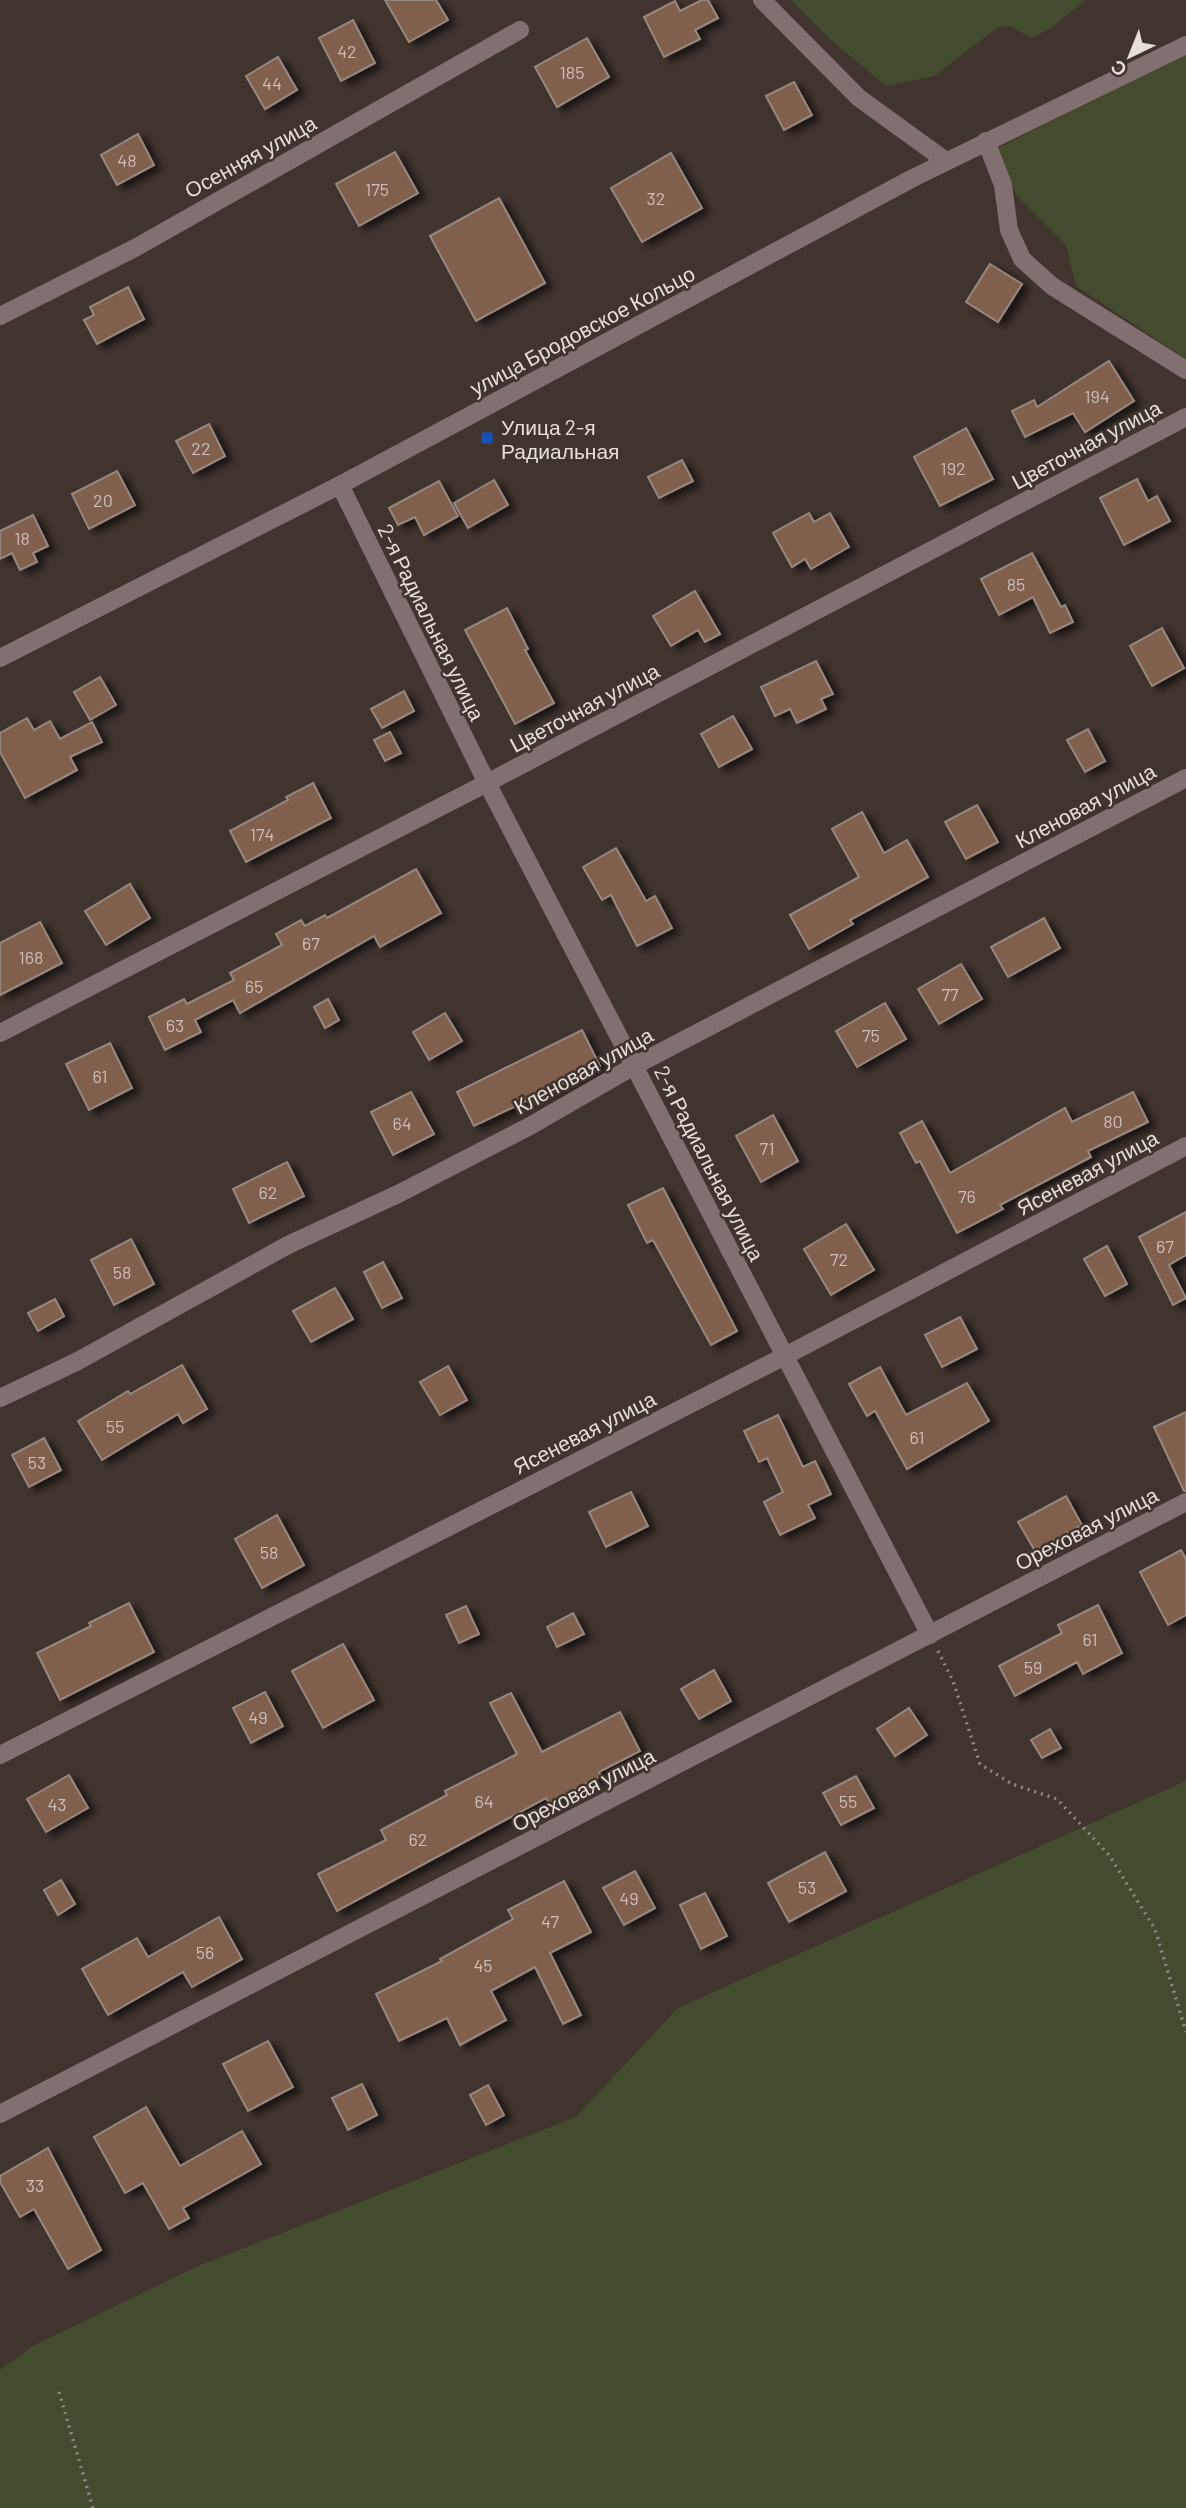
<svg xmlns="http://www.w3.org/2000/svg" width="1186" height="2508" font-family="Barlow,sans-serif">
<style>
.green{fill:#444c30}
.building{fill:#805f4d;stroke:#968881;stroke-width:2;filter:url(#shadow)}
.lines{fill:none;stroke-linecap:round;stroke-linejoin:round}
.path{stroke:#918783;stroke-width:3.5;stroke-dasharray:2 5;stroke-linecap:butt}
.minor{stroke:#826f6f;stroke-width:18}
.transit-dot{fill:#1a4fb4;stroke:#40342e;stroke-width:2.5}
.labels{text-anchor:middle;dominant-baseline:central;stroke-width:5;stroke-linejoin:round;paint-order:stroke}
.number-label{font-size:18px;fill:#ccbeb8}
.street-label{font-size:21px;fill:#e6dedb;stroke:#40342e}
.poi-label{font-size:21px;fill:#e6dedb;stroke:#40342e;text-anchor:start}
</style>
<defs>
<filter id="shadow"><feDropShadow dx="7" dy="4" stdDeviation="3.5" flood-color="#0009"/></filter>
</defs>
<rect width="100%" height="100%" fill="#40342e"/>
<g class="green">
<polygon points="791,0 1085,0 1050,29 1031,38 1010,26 998,27 934,76 886,86 832,41"/>
<polygon points="1186,54 1186,359 1076,286 1066,245 1016,195 996,149"/>
<polygon points="1186,1781 1186,2508 0,2508 0,2370 33,2346 198,2266 576,2117 678,2008"/>
</g>
<g class="building">
<polygon points="385,0 436,0 448,20 409,42"/>
<polygon points="702,0 708,0 718,18 695,30 700,39 664,57 644,17 675,1 680,11"/>
<polygon points="353,20 375,63 341,81 319,38"/>
<polygon points="587,38 609,77 557,107 535,67"/>
<polygon points="278,57 297,90 265,109 246,76"/>
<polygon points="794,82 812,115 784,130 766,96"/>
<polygon points="138,134 154,165 117,185 101,155"/>
<polygon points="395,152 418,193 359,226 336,184"/>
<polygon points="671,153 702,208 642,242 611,188"/>
<polygon points="499,198 545,283 476,321 430,236"/>
<polygon points="990,264 1022,284 998,322 966,302"/>
<polygon points="128,287 144,319 97,344 84,320 94,315 90,307"/>
<polygon points="1109,361 1134,401 1085,432 1073,413 1025,437 1012,411 1034,400 1037,407"/>
<polygon points="209,424 225,456 193,473 176,441"/>
<polygon points="966,428 993,479 940,506 914,457"/>
<polygon points="682,460 693,481 659,498 648,477"/>
<polygon points="117,471 135,505 89,529 72,494"/>
<polygon points="1137,479 1148,501 1157,496 1170,521 1124,545 1100,498"/>
<polygon points="494,480 508,505 468,528 454,503"/>
<polygon points="439,481 458,516 424,535 415,517 398,525 389,508"/>
<polygon points="809,513 814,522 830,513 849,547 811,569 805,559 792,567 773,533"/>
<polygon points="33,515 48,546 33,553 37,562 20,570 12,553 0,559 0,531"/>
<polygon points="1032,553 1061,607 1065,605 1073,622 1050,633 1033,597 999,615 981,579"/>
<polygon points="695,591 720,634 705,642 698,630 671,646 653,616"/>
<polygon points="507,608 528,649 525,650 554,703 515,724 465,630"/>
<polygon points="1162,628 1184,668 1152,686 1130,646"/>
<polygon points="816,661 833,694 821,699 826,709 797,723 790,709 775,716 761,687"/>
<polygon points="100,677 116,705 90,720 74,692"/>
<polygon points="404,691 414,711 382,728 371,709"/>
<polygon points="733,716 752,749 719,767 701,734"/>
<polygon points="27,718 34,730 50,721 60,739 92,722 102,742 70,757 77,770 25,798 0,752 0,733"/>
<polygon points="1088,729 1105,761 1085,772 1067,740"/>
<polygon points="390,732 401,753 385,761 374,740"/>
<polygon points="313,783 331,818 246,862 230,831 288,800 286,797"/>
<polygon points="977,805 998,842 966,859 945,822"/>
<polygon points="862,812 884,853 907,840 928,877 850,920 853,924 809,949 790,915 859,877 832,829"/>
<polygon points="616,848 646,901 655,896 672,928 637,946 611,895 602,900 583,867"/>
<polygon points="416,869 441,913 380,947 374,936 240,1013 233,1000 195,1020 201,1032 165,1050 149,1017 184,999 187,1004 234,980 230,973 282,945 276,934 301,920 305,926 325,915 327,918"/>
<polygon points="130,884 150,918 106,945 85,911"/>
<polygon points="1044,918 1060,948 1008,977 991,947"/>
<polygon points="40,922 62,963 0,995 0,943"/>
<polygon points="961,964 982,999 939,1024 918,989"/>
<polygon points="328,999 339,1020 325,1028 314,1007"/>
<polygon points="885,1003 906,1039 857,1067 836,1031"/>
<polygon points="445,1013 462,1041 429,1060 413,1032"/>
<polygon points="582,1030 600,1066 474,1126 457,1092"/>
<polygon points="110,1043 132,1088 89,1110 66,1064"/>
<polygon points="411,1092 434,1134 393,1155 371,1112"/>
<polygon points="1133,1092 1148,1122 1088,1151 1091,1157 1000,1205 1003,1209 957,1233 920,1161 916,1163 900,1133 922,1121 950,1173 1065,1108 1072,1122"/>
<polygon points="773,1115 798,1161 761,1182 736,1136"/>
<polygon points="287,1162 304,1196 249,1223 233,1189"/>
<polygon points="663,1188 737,1331 711,1345 653,1240 647,1243 628,1205"/>
<polygon points="1186,1212 1186,1255 1169,1265 1186,1298 1173,1305 1139,1237"/>
<polygon points="846,1224 874,1270 831,1295 804,1249"/>
<polygon points="131,1239 154,1284 114,1305 91,1260"/>
<polygon points="1107,1246 1127,1284 1105,1296 1084,1259"/>
<polygon points="383,1262 402,1298 382,1308 364,1272"/>
<polygon points="335,1288 353,1319 311,1342 293,1311"/>
<polygon points="55,1299 64,1316 38,1331 28,1313"/>
<polygon points="960,1317 977,1349 942,1367 925,1335"/>
<polygon points="182,1365 207,1409 183,1423 178,1414 102,1460 78,1421 128,1391 130,1394"/>
<polygon points="448,1366 467,1400 440,1415 420,1382"/>
<polygon points="880,1367 906,1415 967,1383 989,1421 907,1469 875,1411 867,1416 849,1384"/>
<polygon points="1186,1412 1186,1491 1184,1491 1154,1427"/>
<polygon points="778,1415 803,1467 815,1461 831,1494 808,1505 815,1518 780,1535 764,1502 783,1492 767,1458 759,1462 744,1431"/>
<polygon points="44,1438 61,1470 29,1487 12,1455"/>
<polygon points="631,1492 648,1526 606,1547 589,1512"/>
<polygon points="1066,1496 1082,1525 1035,1551 1018,1522"/>
<polygon points="277,1515 304,1565 262,1588 235,1539"/>
<polygon points="1181,1550 1186,1559 1186,1615 1168,1625 1140,1572"/>
<polygon points="129,1603 154,1652 60,1700 37,1653 91,1626 89,1623"/>
<polygon points="1098,1605 1122,1653 1083,1674 1077,1662 1015,1696 999,1666 1062,1633 1058,1625"/>
<polygon points="466,1606 479,1634 459,1643 446,1615"/>
<polygon points="573,1613 584,1634 557,1647 547,1627"/>
<polygon points="343,1644 374,1700 323,1728 292,1671"/>
<polygon points="714,1670 731,1701 699,1719 681,1689"/>
<polygon points="265,1692 283,1726 251,1743 233,1708"/>
<polygon points="511,1693 542,1752 620,1712 640,1751 599,1772 601,1776 549,1803 546,1798 337,1911 318,1874 386,1840 381,1830 447,1795 445,1791 517,1754 490,1703"/>
<polygon points="909,1708 927,1735 895,1756 877,1729"/>
<polygon points="1050,1729 1061,1748 1042,1758 1031,1740"/>
<polygon points="69,1775 88,1808 46,1832 27,1799"/>
<polygon points="856,1776 874,1808 841,1825 823,1793"/>
<polygon points="825,1852 846,1891 789,1922 768,1883"/>
<polygon points="635,1871 655,1908 624,1925 603,1888"/>
<polygon points="61,1880 75,1904 58,1915 44,1890"/>
<polygon points="564,1881 591,1932 550,1953 581,2015 563,2024 535,1967 491,1991 506,2020 460,2045 447,2018 399,2041 376,1994 442,1961 440,1959 513,1919 508,1910"/>
<polygon points="705,1893 727,1936 701,1949 680,1905"/>
<polygon points="219,1917 242,1959 192,1987 183,1972 108,2015 82,1969 137,1938 148,1957"/>
<polygon points="268,2041 293,2087 248,2111 223,2064"/>
<polygon points="362,2084 377,2115 348,2130 332,2098"/>
<polygon points="488,2085 504,2115 486,2125 470,2095"/>
<polygon points="146,2107 180,2166 242,2131 261,2164 183,2208 189,2218 169,2229 143,2183 125,2193 94,2137"/>
<polygon points="48,2148 101,2250 68,2269 34,2209 20,2217 0,2182 0,2176"/>
</g>
<g class="lines">
<g class="path">
<polyline points="938,1651 953,1681 980,1764 1012,1784 1057,1799 1109,1855 1155,1929 1186,2032"/>
<polyline points="59,2392 93,2508"/>
</g>
<g class="minor">
<polyline points="762,0 859,98 946,161"/>
<polyline points="986,141 1003,185 1009,230 1022,259 1052,286 1186,370"/>
<polyline points="0,316 135,248 520,30"/>
<polyline points="340,485 487,783 930,1635"/>
<polyline points="0,658 340,485 913,178 1186,45"/>
<polyline points="0,1033 487,783 1186,417"/>
<polyline points="0,1398 76,1362 288,1245 398,1194 530,1126 634,1066 1186,778"/>
<polyline points="0,1755 783,1357 1186,1146"/>
<polyline points="0,2114 1186,1502"/>
</g>
</g>
<rect class="transit-dot" x="480" y="431" width="14" height="14" rx="3.5"/>
<g class="labels">
<g class="number-label">
<text x="347" y="51">42</text>
<text x="572" y="72">185</text>
<text x="272" y="83">44</text>
<text x="127" y="160">48</text>
<text x="377" y="189">175</text>
<text x="656" y="198">32</text>
<text x="1097" y="396">194</text>
<text x="201" y="448">22</text>
<text x="953" y="468">192</text>
<text x="103" y="500">20</text>
<text x="22" y="538">18</text>
<text x="1016" y="584">85</text>
<text x="262" y="834">174</text>
<text x="311" y="943">67</text>
<text x="31" y="957">168</text>
<text x="254" y="986">65</text>
<text x="950" y="994">77</text>
<text x="175" y="1025">63</text>
<text x="871" y="1035">75</text>
<text x="100" y="1076">61</text>
<text x="1113" y="1121">80</text>
<text x="402" y="1123">64</text>
<text x="767" y="1148">71</text>
<text x="268" y="1192">62</text>
<text x="967" y="1196">76</text>
<text x="1165" y="1246">67</text>
<text x="839" y="1259">72</text>
<text x="122" y="1272">58</text>
<text x="115" y="1426">55</text>
<text x="917" y="1437">61</text>
<text x="37" y="1462">53</text>
<text x="269" y="1552">58</text>
<text x="1090" y="1639">61</text>
<text x="1033" y="1667">59</text>
<text x="258" y="1717">49</text>
<text x="484" y="1801">64</text>
<text x="848" y="1801">55</text>
<text x="57" y="1804">43</text>
<text x="418" y="1839">62</text>
<text x="807" y="1887">53</text>
<text x="629" y="1898">49</text>
<text x="550" y="1921">47</text>
<text x="205" y="1952">56</text>
<text x="483" y="1965">45</text>
<text x="35" y="2185">33</text>
</g>
<g class="street-label">
<text transform="translate(250 156) rotate(-29)">Осенняя улица</text>
<text transform="translate(582 330) rotate(-28)">улица Бродовское Кольцо</text>
<text transform="translate(1086 444) rotate(-28)">Цветочная улица</text>
<text transform="translate(432 622) rotate(64)">2-я Радиальная улица</text>
<text transform="translate(584 707) rotate(-28)">Цветочная улица</text>
<text transform="translate(1085 805) rotate(-28)">Кленовая улица</text>
<text transform="translate(583 1070) rotate(-29)">Кленовая улица</text>
<text transform="translate(710 1163) rotate(63)">2-я Радиальная улица</text>
<text transform="translate(1087 1172) rotate(-28)">Ясеневая улица</text>
<text transform="translate(584 1432) rotate(-27)">Ясеневая улица</text>
<text transform="translate(1086 1528) rotate(-27)">Ореховая улица</text>
<text transform="translate(583 1789) rotate(-27)">Ореховая улица</text>
</g>
<g class="poi-label">
<text x="501" y="426">Улица 2-я<tspan x="501" dy="24">Радиальная</tspan></text>
</g>
</g>
<g transform="translate(1130 56) rotate(223)" stroke="#40342e" stroke-width="5" paint-order="stroke">
<path d="M0-5L12 26L0 18L-12 26Z" fill="#e6dedb"/>
<text y="-10" font-size="19" font-weight="bold" text-anchor="middle" fill="#e6dedb">С</text>
</g>
</svg>
